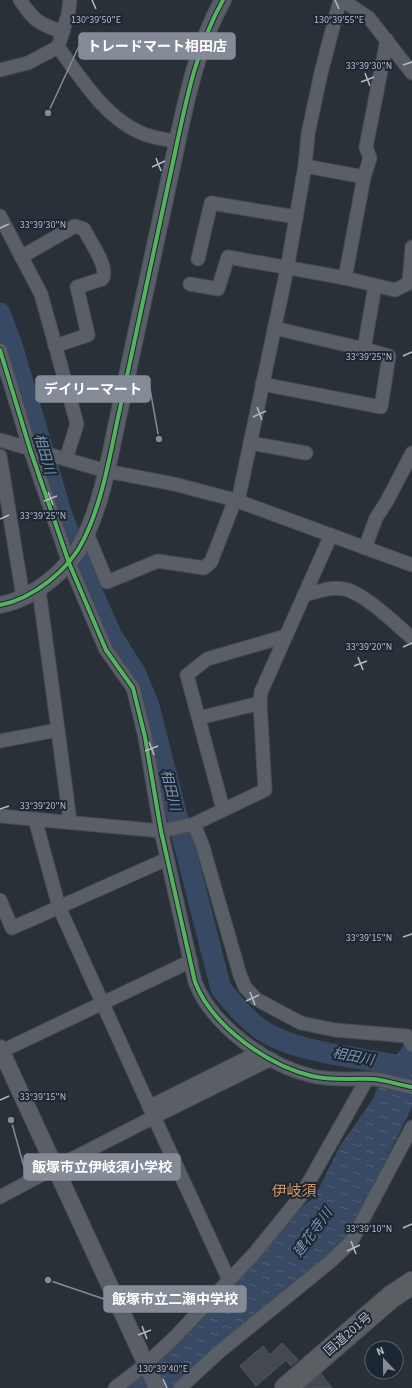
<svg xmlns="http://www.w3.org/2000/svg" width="412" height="1388" font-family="'Source Sans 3','Noto Sans JP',sans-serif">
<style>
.water{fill:url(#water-ripples)}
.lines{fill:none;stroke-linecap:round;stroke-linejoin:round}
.river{stroke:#384963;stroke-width:21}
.building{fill:#444950;stroke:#52575f}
.minor-casing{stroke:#484c53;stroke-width:15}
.tertiary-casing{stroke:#484c53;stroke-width:18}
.trunk-casing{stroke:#474c53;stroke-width:24}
.minor{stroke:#5a5e66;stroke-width:13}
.tertiary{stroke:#5a5e66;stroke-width:16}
.trunk{stroke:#5b5f64;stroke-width:22}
.cycleway-casing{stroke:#1d2633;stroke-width:6}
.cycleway{stroke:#56b35d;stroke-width:4}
.ticks{fill:none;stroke:#b4bcc9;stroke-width:1.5}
.labels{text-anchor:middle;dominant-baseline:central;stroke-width:4;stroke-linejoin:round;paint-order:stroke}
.street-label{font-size:13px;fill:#b4bcc9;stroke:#1d2633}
.water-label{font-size:14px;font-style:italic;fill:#7c92b1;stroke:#1d2633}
.quarter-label{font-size:15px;fill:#d59563;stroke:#1d2633}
.ticks-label{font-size:10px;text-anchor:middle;fill:#b4bcc9;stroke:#1d2633;stroke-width:4;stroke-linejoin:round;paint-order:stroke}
.leader{fill:none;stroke:#848b96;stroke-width:1.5}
.callout-dot{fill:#848b96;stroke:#1d2633;stroke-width:1.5}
.callout{fill:#848b96;stroke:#848b96;stroke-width:1.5}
.callout-label{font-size:14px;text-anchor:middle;font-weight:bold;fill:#fff}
</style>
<defs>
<pattern id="water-ripples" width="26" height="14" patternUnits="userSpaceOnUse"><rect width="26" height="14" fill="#384963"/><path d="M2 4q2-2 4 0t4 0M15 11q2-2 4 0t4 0" fill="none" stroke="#526178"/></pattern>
</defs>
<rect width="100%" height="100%" fill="#2a3038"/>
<polygon class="water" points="412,1039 412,1107 350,1233 329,1254 173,1388 123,1388 231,1284 272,1243 300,1208 314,1198 340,1146 373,1099 383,1074 406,1042"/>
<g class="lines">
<path class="river" d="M0,313L12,345L62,515L84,573L111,634L136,674L149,706L221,989C234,1004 248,1022 265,1032C300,1054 363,1057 404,1067"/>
</g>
<g class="building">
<polygon points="282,1343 298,1360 291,1366 286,1360 256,1386 240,1366 263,1346 270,1355"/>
<polygon points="321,1374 332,1388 305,1388"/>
</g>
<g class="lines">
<g class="minor-casing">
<g id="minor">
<path d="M20,0C34,21 39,24 63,32"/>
<path d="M70,0L68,15L58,47C81,78 103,115 139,132C151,138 165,139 178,142"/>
<polyline points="342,0 369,18 412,73"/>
<polyline points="0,70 28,63 58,47"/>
<polyline points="305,166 364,177"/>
<polyline points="0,216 41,294 77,424 66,459"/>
<path d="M21,257L75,226L84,229C89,240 110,268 102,279L77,287L88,335L55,346"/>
<polyline points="198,259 211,203 296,217"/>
<polyline points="345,278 364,177 370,158 366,147 387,40"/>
<polyline points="190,284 218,289 228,257 345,278 395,290 409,283 412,247"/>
<polyline points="274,328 364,349"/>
<path d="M0,350L30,449L69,563L106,650L133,688L145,737L161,831L195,982C212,1026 267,1065 312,1076C332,1081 353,1078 373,1079C386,1080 399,1085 412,1087"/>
<polyline points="262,384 381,407 389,356 364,349 375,286"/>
<polyline points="0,440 106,471 174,484 235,500 412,565"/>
<polyline points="250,443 306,453"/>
<polyline points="0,456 23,597"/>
<polyline points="238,501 287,269 305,166 308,134 321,73 340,0"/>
<polyline points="87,533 107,582 158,561 204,568 211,562 235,500"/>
<polyline points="365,548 376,518 387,501 412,453"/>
<path d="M304,595C317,592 331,586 344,589C363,592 397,625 412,638"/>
<polyline points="199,718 260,703"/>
<polyline points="58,730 70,822"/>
<polyline points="0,741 58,730 39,590"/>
<polyline points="223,809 187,675 207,659 286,636"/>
<polyline points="0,816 161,831 194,824 265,790 260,703 261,692 331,535"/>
<polyline points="194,824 203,847 240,975 245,987 256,999 301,1023 335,1030 407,1036 412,1045"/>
<polyline points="0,900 12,928 167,859"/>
<polyline points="2,1051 191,961"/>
<polyline points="149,1107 259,1052"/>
<polyline points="0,1197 56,1167 154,1117 59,907 35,819"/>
<polyline points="229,1280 154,1117 271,1059"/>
<polyline points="115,1388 146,1364 174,1338 254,1254 301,1196 367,1079"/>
<polyline points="180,1388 219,1352 331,1261 351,1242 412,1127"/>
</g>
</g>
<g class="tertiary-casing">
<g id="tertiary">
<path d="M0,605C33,599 70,569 84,539C103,500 110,454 119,413C136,334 153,255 170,176C183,117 193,53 223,0"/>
<polyline points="0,1048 157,1388"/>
</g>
</g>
<g class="trunk-casing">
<polyline id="trunk" points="286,1388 391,1297 412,1283"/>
</g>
<use href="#minor" class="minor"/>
<use href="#tertiary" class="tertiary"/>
<use href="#trunk" class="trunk"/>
<g class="cycleway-casing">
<g id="cycleway">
<path d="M0,350L30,449L69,563L106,650L133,688L145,737L161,831L195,982C212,1026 267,1065 312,1076C332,1081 353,1078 373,1079C386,1080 399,1085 412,1087"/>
<path d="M0,605C33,599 70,569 84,539C103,500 110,454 119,413C136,334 153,255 170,176C183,117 193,53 223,0"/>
</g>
</g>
<use href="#cycleway" class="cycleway"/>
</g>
<path class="ticks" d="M92,0L96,9M335,0L339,9M403,65L412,62M365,73L370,86M361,82L374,77M156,158L161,171M152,167L165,161M0,228L9,224M403,356L412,352M257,407L262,420M253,417L266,411M48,492L53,505M44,501L57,496M0,519L9,515M403,647L412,643M358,657L363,670M354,666L367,661M149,742L154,755M145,751L158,746M0,809L9,806M403,937L412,934M250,992L255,1005M246,1001L259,995M0,1100L9,1096M403,1228L412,1224M351,1241L356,1254M347,1251L360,1245M142,1326L147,1339M138,1335L151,1330M163,1379L167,1388"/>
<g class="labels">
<g class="street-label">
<text transform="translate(348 1334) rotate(-41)">国道201号</text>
</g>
<g class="water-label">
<text transform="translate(44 454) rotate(74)">相田川</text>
<text transform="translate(170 790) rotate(76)">相田川</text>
<text transform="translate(353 1057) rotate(11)">相田川</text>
<text transform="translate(313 1233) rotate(-54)">建花寺川</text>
</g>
<g class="quarter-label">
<text x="294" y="1191">伊岐須</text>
</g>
</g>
<g class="ticks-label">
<text x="96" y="23">130°39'50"E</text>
<text x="339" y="23">130°39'55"E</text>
<text x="369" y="69">33°39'30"N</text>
<text x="43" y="228">33°39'30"N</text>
<text x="369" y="360">33°39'25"N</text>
<text x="43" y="519">33°39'25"N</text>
<text x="369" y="650">33°39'20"N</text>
<text x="43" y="809">33°39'20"N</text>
<text x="369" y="941">33°39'15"N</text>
<text x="43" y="1100">33°39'15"N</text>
<text x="369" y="1232">33°39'10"N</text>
<text x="163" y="1372">130°39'40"E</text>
</g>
<path class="leader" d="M48 113L79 46M159 439L150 389M11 1120L24 1167M48 1280L104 1299"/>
<g class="callout-dot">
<circle cx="48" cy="113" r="4"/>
<circle cx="159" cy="439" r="4"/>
<circle cx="11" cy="1120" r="4"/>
<circle cx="48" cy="1280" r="4"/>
</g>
<g class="callout">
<rect x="79" y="33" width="156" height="26" rx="4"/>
<rect x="36" y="376" width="114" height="26" rx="4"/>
<rect x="24" y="1154" width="156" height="26" rx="4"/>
<rect x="104" y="1286" width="142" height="26" rx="4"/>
</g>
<g class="callout-label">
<text x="157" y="51">トレードマート相田店</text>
<text x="93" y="394">デイリーマート</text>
<text x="102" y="1172">飯塚市立伊岐須小学校</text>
<text x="175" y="1304">飯塚市立二瀬中学校</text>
</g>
<g transform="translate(384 1360) rotate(338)"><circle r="19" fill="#1d2633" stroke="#59626f"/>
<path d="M0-3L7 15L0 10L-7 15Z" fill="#848b96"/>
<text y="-6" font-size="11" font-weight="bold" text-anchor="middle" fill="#b4bcc9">N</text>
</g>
</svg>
